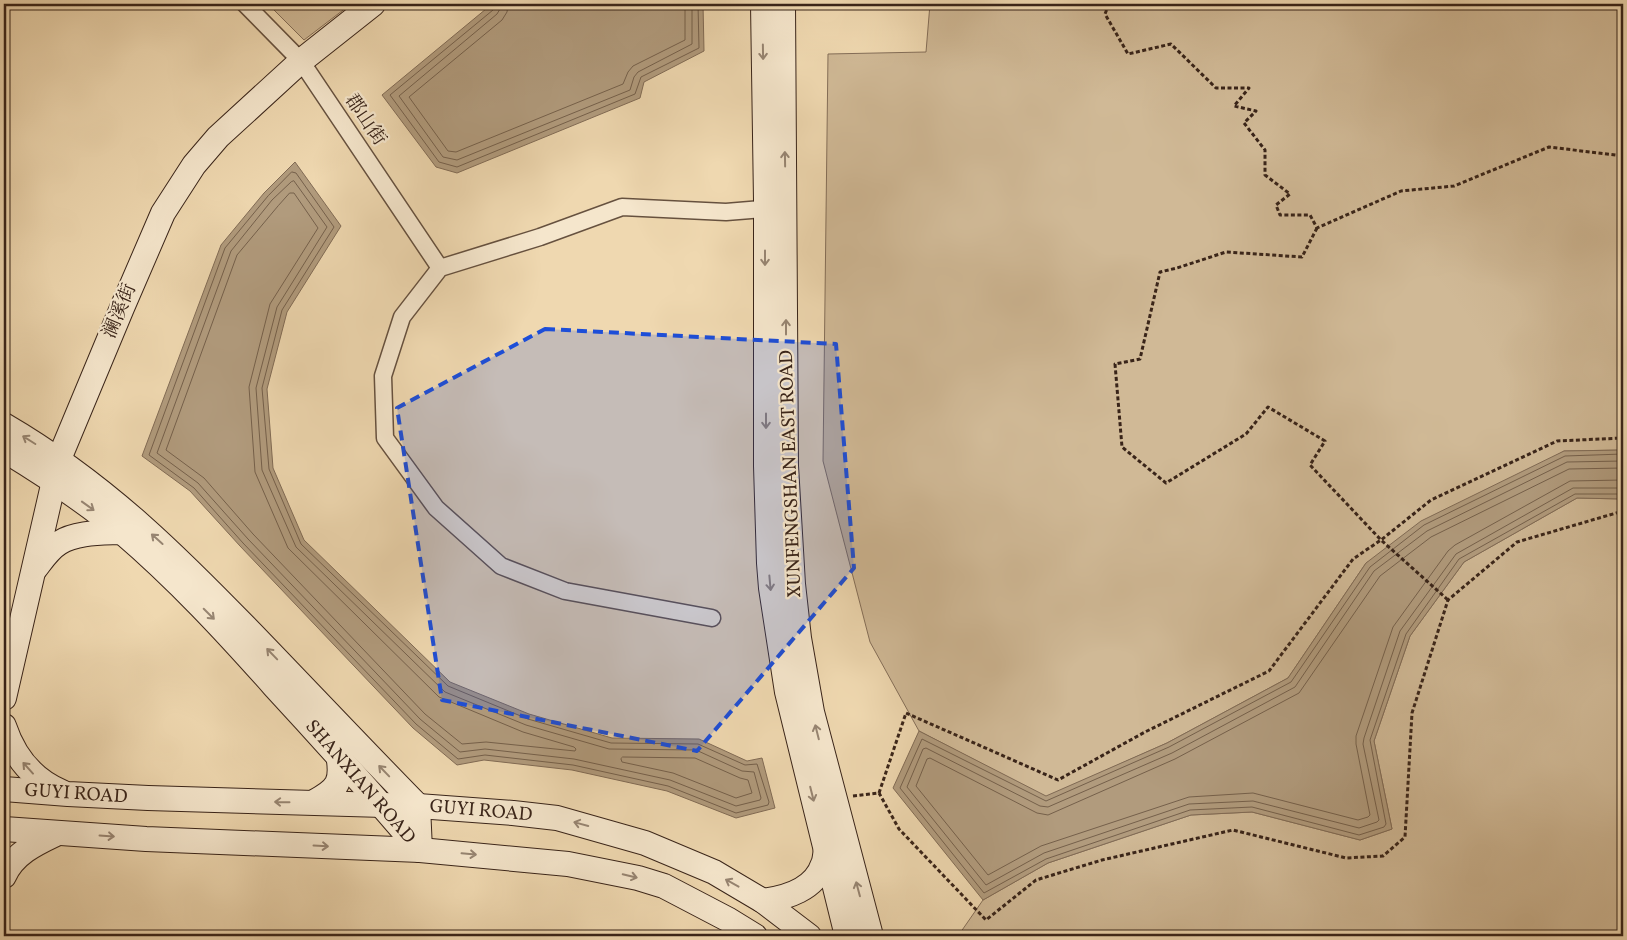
<svg xmlns="http://www.w3.org/2000/svg" width="1627" height="940" font-family="Vollkorn,'Noto Serif SC',serif">
<style>
.green{fill:#d0b996;stroke:#846e58}
.water{fill:#b19b7d;stroke:#816b55}
.lines{fill:none;stroke-linecap:round;stroke-linejoin:round}
.shore{stroke:#75604b;stroke-width:1}
.street-casing{stroke:#66513f;stroke-width:19}
.secondary-casing{stroke:#392419;stroke-width:26}
.path{stroke:#392419;stroke-width:3;stroke-dasharray:4 2.5;stroke-linecap:butt}
.street{stroke:#f5e6cc;stroke-width:16}
.secondary{stroke:#f5e6cc;stroke-width:24}
.oneway{stroke:#978572}
.marked{fill:#1d4ed8;fill-opacity:0.2;stroke:#1d4ed8;stroke-width:4;stroke-dasharray:10 6;stroke-linejoin:round}
.labels{text-anchor:middle;dominant-baseline:central;stroke-width:4.5;stroke-linejoin:round;paint-order:stroke}
.street-label{font-size:19px;fill:#392419;stroke:#f5e6cc}
</style>
<rect width="100%" height="100%" fill="#efd8b0"/>
<filter id="stains"><feTurbulence type="fractalNoise" baseFrequency=".004" numOctaves="4"/><feColorMatrix values="0 0 0 0 .2 0 0 0 0 .09 0 0 0 0 .02 0 0 0 .5 -.17"/></filter>
<radialGradient id="worn" r=".72"><stop offset=".6" stop-color="#630" stop-opacity="0"/><stop offset="1" stop-color="#630" stop-opacity=".3"/></radialGradient>
<g class="green">
<polygon points="268,4 351,4 304,40"/>
<polygon points="930,4 1623,4 1623,450 1564,451 1366,563 1288,678 1167,743 1046,797 919,731 870,642 823,461 828,54 926,52"/>
<polygon points="1577,498 1623,499 1623,936 958,936 983,900 1048,863 1191,815 1252,812 1360,840 1392,829 1374,741 1410,636 1464,562"/>
</g>
<g class="water">
<polygon points="492,4 703,4 704,51 644,82 640,98 457,173 436,167 382,95"/>
<polygon points="295,162 341,226 287,312 267,389 273,468 304,540 450,682 529,714 612,738 699,739 747,761 762,758 775,808 736,818 667,791 572,770 484,760 457,765 413,728 240,546 190,491 142,456 221,245 264,193"/>
<polygon points="1623,450 1623,499 1577,498 1464,562 1410,636 1374,741 1392,829 1360,840 1252,812 1191,815 1048,863 983,900 893,788 919,731 1046,796 1167,743 1288,678 1366,563 1421,521 1564,451"/>
</g>
<g class="lines">
<g class="shore">
<polyline points="495,4 493,10 390,95 439,162 457,167 635,94 641,77 699,48 698,4"/>
<polyline points="501,4 500,9 497,14 399,96 443,157 457,160 630,90 634,77 638,72 692,44 692,4"/>
<polyline points="508,4 507,12 502,20 409,97 448,151 456,152 623,84 628,72 633,66 685,40 685,4"/>
<polygon points="292,172 296,173 334,227 282,310 262,388 269,469 301,544 448,686 528,719 611,743 698,744 745,765 757,764 769,802 768,805 736,813 668,786 573,765 485,755 458,759 416,724 243,543 194,488 149,455 225,248 268,196"/>
<polygon points="294,181 327,227 277,307 256,388 262,470 296,547 445,692 526,725 609,749 696,750 742,771 754,772 761,798 760,800 736,806 670,780 574,759 485,749 460,752 420,719 248,539 198,483 157,453 231,251 272,200 291,182"/>
<polygon points="290,193 294,193 318,228 270,304 249,387 255,472 288,548 439,697 523,732 574,747 576,749 575,751 486,742 462,744 425,714 253,534 204,478 166,450 237,255 278,206"/>
<polyline points="1623,454 1565,456 1424,525 1370,567 1291,682 1169,747 1046,801 922,739 900,788 984,893 1046,859 1190,810 1252,807 1359,835 1384,827 1386,824 1370,740 1406,634 1459,559 1575,494 1623,494"/>
<polyline points="1623,461 1567,462 1427,531 1374,571 1295,687 1172,753 1048,807 1040,806 926,748 923,749 907,787 986,885 1044,853 1189,804 1253,801 1359,828 1377,822 1379,820 1363,744 1364,738 1400,631 1456,554 1573,488 1623,488"/>
<polyline points="1623,468 1569,469 1431,537 1380,576 1299,693 1175,759 1048,815 1037,813 930,758 927,759 916,786 988,875 1041,846 1189,797 1253,793 1358,820 1368,817 1370,815 1356,744 1356,736 1393,627 1448,551 1455,545 1570,481 1623,480"/>
<polygon points="623,757 695,758 740,778 748,780 752,793 736,798 673,773 622,762 621,759"/>
</g>
<g class="street-casing">
<g id="street">
<polyline points="245,4 301,61 440,268"/>
<polyline points="712,618 565,591 501,566 436,508 385,438 383,376 402,317 440,268 540,237 622,207 726,212 775,208"/>
</g>
</g>
<g class="secondary-casing">
<g id="secondary">
<polyline points="763,4 766,201 766,466 769,563 771,588 787,692 847,936"/>
<polyline points="783,4 786,466 793,584 799,638 812,712 871,936"/>
<path d="M4,425C107,485 181,560 263,645C315,699 366,753 418,806L420,850"/>
<path d="M4,450C45,475 85,501 122,532C177,579 226,632 274,686C324,740 373,795 420,850"/>
<path d="M35,569C42,560 49,549 59,543C76,532 102,533 122,532"/>
<polyline points="4,698 59,459 122,308 163,213 194,165 218,137 301,61 373,4"/>
<path d="M4,726C14,756 33,780 62,792"/>
<polyline points="4,789 68,794 148,798 418,806 513,813 557,818 645,843 714,872 763,901 809,936"/>
<path d="M314,802C338,789 343,782 338,754"/>
<polyline points="4,829 146,839 420,850 568,864 638,878 664,886 729,920 755,936"/>
<path d="M4,876C14,853 37,843 58,833"/>
<path d="M763,901C786,898 815,889 823,864C825,860 825,854 826,849"/>
</g>
</g>
<g class="path">
<polyline points="1109,4 1105,14 1128,54 1171,44 1216,88 1249,88 1234,106 1256,111 1244,123 1265,150 1265,175 1290,194 1276,205 1280,215 1310,215 1317,228 1401,191 1454,186 1549,147 1623,156"/>
<polyline points="1317,228 1302,257 1226,252 1177,268 1160,272 1140,359 1115,364 1122,447 1166,483 1246,434 1268,407 1325,441 1310,465 1381,540 1448,600"/>
<polyline points="879,793 906,713 1058,780 1145,732 1269,671 1353,559 1381,540 1431,500 1557,441 1623,438"/>
<polyline points="853,796 879,793 899,829 986,920 1036,880 1102,860 1233,830 1346,858 1383,856 1405,837 1412,713 1448,600 1517,542 1623,511"/>
</g>
<use href="#street" class="street"/>
<use href="#secondary" class="secondary"/>
</g>
<defs><path id="oneway-shaft" d="M-6 0H5M1.5-3L5.5 0L1.5 3" fill="none" stroke-width="1.6" stroke-linecap="round" stroke-linejoin="round" transform="scale(1.25)"/></defs>
<g class="oneway">
<use href="#oneway-shaft" transform="translate(763 52) rotate(89)"/>
<use href="#oneway-shaft" transform="translate(785 159) rotate(-91)"/>
<use href="#oneway-shaft" transform="translate(765 258) rotate(90)"/>
<use href="#oneway-shaft" transform="translate(786 327) rotate(-90)"/>
<use href="#oneway-shaft" transform="translate(766 421) rotate(90)"/>
<use href="#oneway-shaft" transform="translate(29 440) rotate(-148)"/>
<use href="#oneway-shaft" transform="translate(88 506) rotate(36)"/>
<use href="#oneway-shaft" transform="translate(157 539) rotate(-138)"/>
<use href="#oneway-shaft" transform="translate(770 583) rotate(85)"/>
<use href="#oneway-shaft" transform="translate(209 614) rotate(45)"/>
<use href="#oneway-shaft" transform="translate(272 654) rotate(-134)"/>
<use href="#oneway-shaft" transform="translate(817 732) rotate(-104)"/>
<use href="#oneway-shaft" transform="translate(28 768) rotate(-132)"/>
<use href="#oneway-shaft" transform="translate(384 771) rotate(-134)"/>
<use href="#oneway-shaft" transform="translate(812 794) rotate(76)"/>
<use href="#oneway-shaft" transform="translate(282 802) rotate(-179)"/>
<use href="#oneway-shaft" transform="translate(581 824) rotate(-165)"/>
<use href="#oneway-shaft" transform="translate(107 836) rotate(4)"/>
<use href="#oneway-shaft" transform="translate(321 846) rotate(3)"/>
<use href="#oneway-shaft" transform="translate(469 854) rotate(5)"/>
<use href="#oneway-shaft" transform="translate(630 876) rotate(13)"/>
<use href="#oneway-shaft" transform="translate(732 883) rotate(-151)"/>
<use href="#oneway-shaft" transform="translate(858 889) rotate(-105)"/>
</g>
<path class="marked" d="M545,329L836,344L854,568L697,751L442,700L397,408Z"/>
<g class="labels">
<g class="street-label">
<text transform="translate(365 120) rotate(56)">郡山街</text>
<text transform="translate(120 311) rotate(-67)">澜溪街</text>
<text transform="translate(791 474) rotate(-92)">XUNFENGSHAN EAST ROAD</text>
<text transform="translate(360 782) rotate(49)">SHANXIAN ROAD</text>
<text transform="translate(76 794) rotate(4)">GUYI ROAD</text>
<text transform="translate(481 811) rotate(5)">GUYI ROAD</text>
</g>
</g>
<rect width="1627" height="940" fill="none" stroke="#efd8b0" stroke-width="20"/>
<rect x="5" y="5" width="1617" height="930" fill="none" stroke="#392419" stroke-width="2.5"/>
<rect x="10" y="10" width="1607" height="920" fill="none" stroke="#392419"/>
<rect width="100%" height="100%" filter="url(#stains)"/>
<rect width="100%" height="100%" fill="url(#worn)"/>
</svg>
